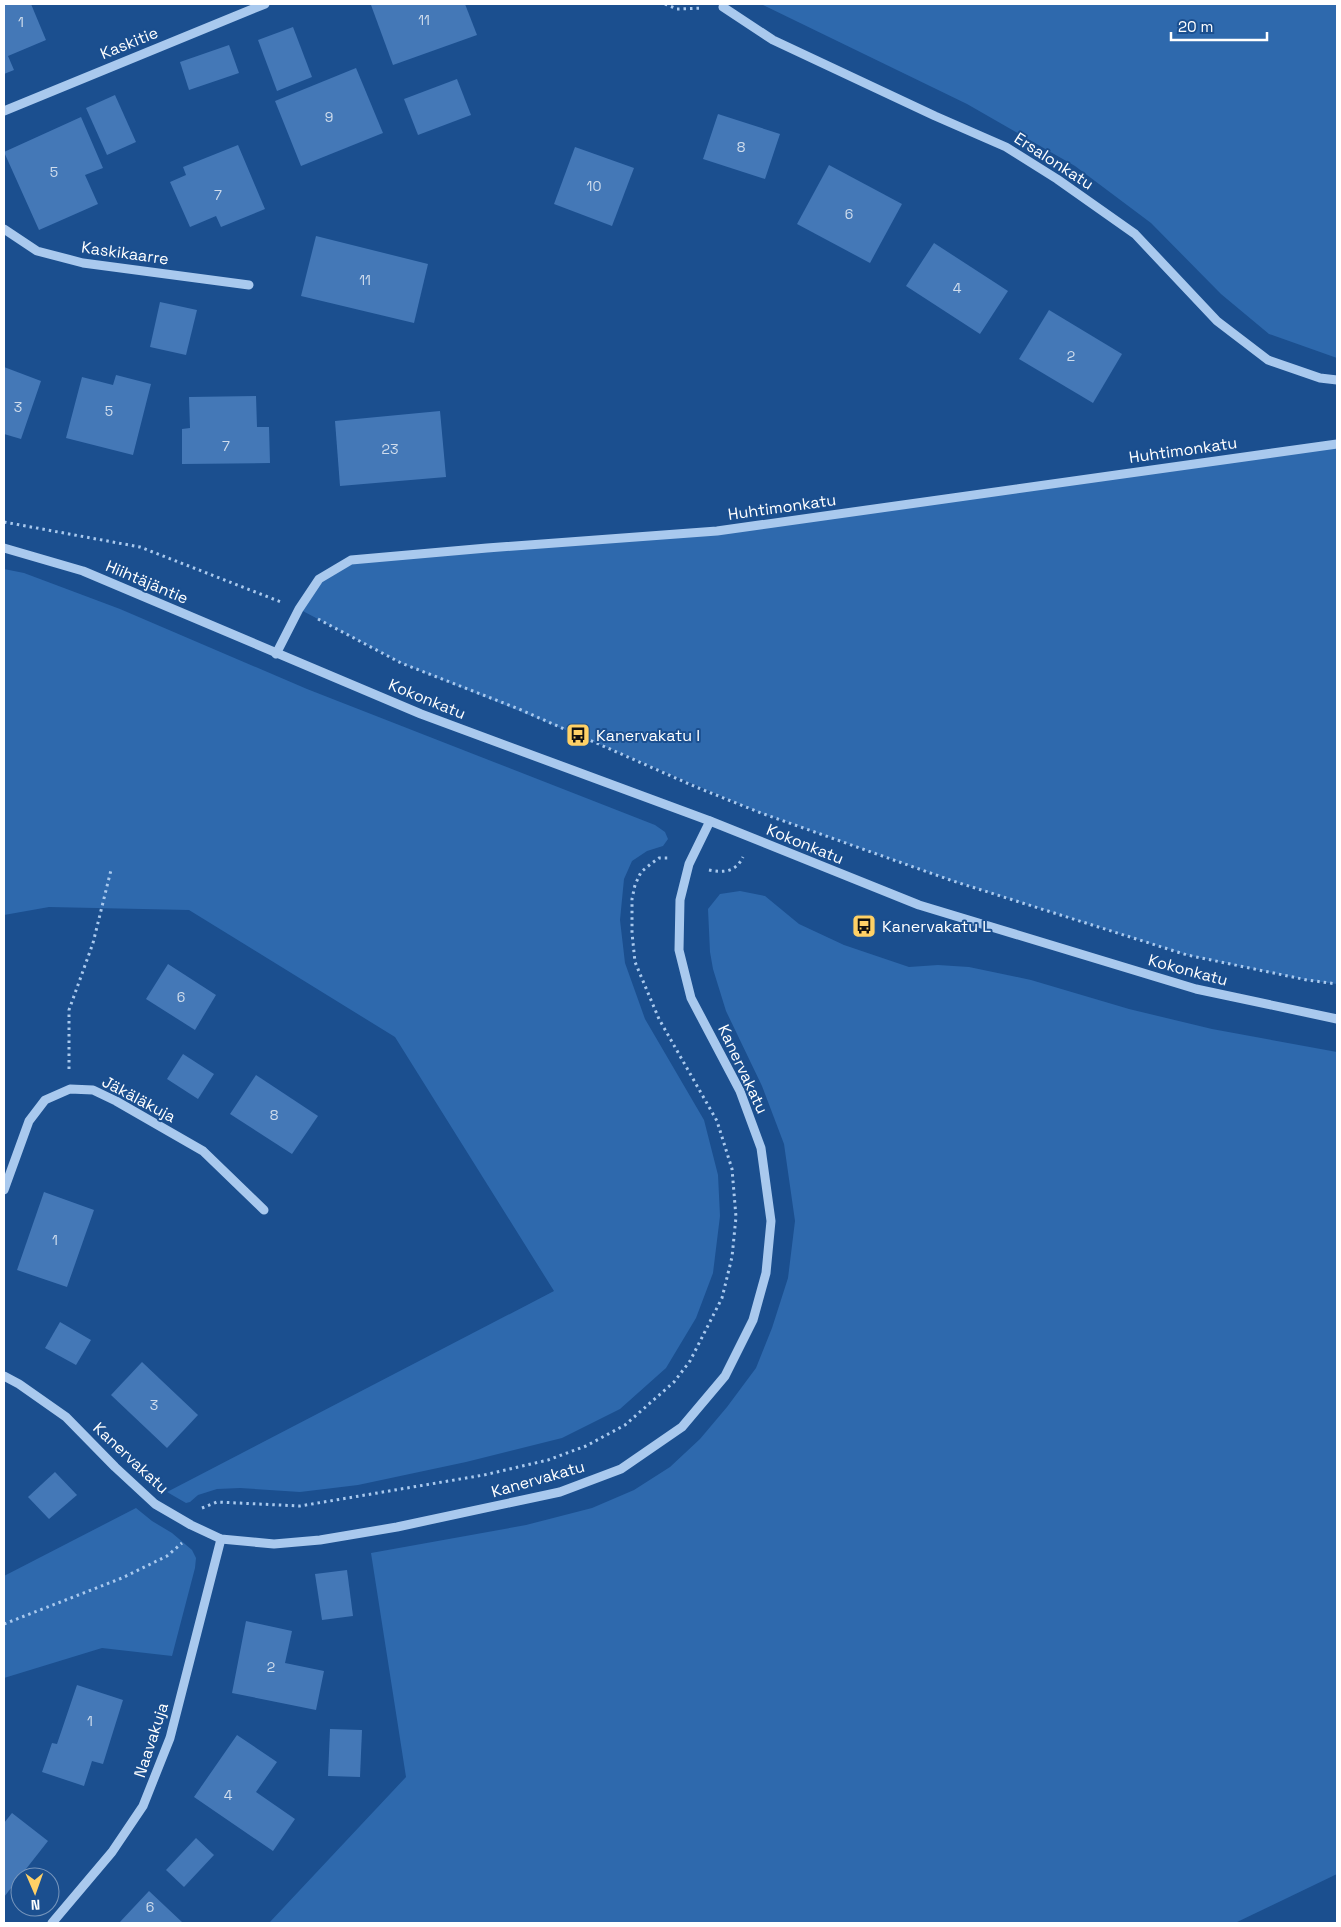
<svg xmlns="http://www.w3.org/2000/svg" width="1341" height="1927" font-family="'Space Grotesk',sans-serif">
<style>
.green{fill:#2e69ad}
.building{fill:#4478b7}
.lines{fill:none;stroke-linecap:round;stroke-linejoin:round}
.path{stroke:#a9c9ee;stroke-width:3;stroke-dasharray:2.5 4;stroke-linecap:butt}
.minor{stroke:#a9c9ee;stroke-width:9}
.labels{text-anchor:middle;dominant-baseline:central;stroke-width:4;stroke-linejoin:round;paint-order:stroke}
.number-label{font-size:14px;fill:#d0dded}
.street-label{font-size:16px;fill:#fff;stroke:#1b4f8f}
.poi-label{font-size:16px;fill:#fff;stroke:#1b4f8f;text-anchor:start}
</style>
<rect width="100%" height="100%" fill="#1b4f8f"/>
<g class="green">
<polygon points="761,4 1337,4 1337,358 1269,334 1221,294 1151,223 1075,166 967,104"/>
<polygon points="1337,444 1337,984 1307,980 1187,955 953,881 761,813 578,735 401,663 299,609 319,579 351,560 717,531"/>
<polygon points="4,569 24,573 120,609 307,689 655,825 665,832 668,839 663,846 647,851 632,861 624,879 620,920 625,963 645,1019 704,1120 718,1175 720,1216 713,1273 696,1318 666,1368 620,1409 562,1438 466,1462 358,1485 300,1492 240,1488 217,1489 198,1495 190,1502 186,1503 167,1492 554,1291 395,1037 189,910 49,907 4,915"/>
<polygon points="740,891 765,896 799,924 844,945 909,967 938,965 969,967 1031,980 1129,1009 1212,1029 1337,1052 1337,1874 1235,1923 269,1923 406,1777 371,1553 526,1525 592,1508 634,1490 670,1467 700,1439 727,1407 756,1368 772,1328 788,1278 795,1221 784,1144 762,1086 726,1011 713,969 710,952 708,909 720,894"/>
<polygon points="136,1508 152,1521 172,1533 192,1550 196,1558 195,1568 172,1656 102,1648 4,1678 4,1576"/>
</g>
<g class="building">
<polygon points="4,4 31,4 46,40 8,56 14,70 4,74"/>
<polygon points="375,4 465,4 477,35 393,65 371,5"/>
<polygon points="293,27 312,77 277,91 258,40"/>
<polygon points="229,45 239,73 189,90 180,62"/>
<polygon points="356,68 383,133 301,166 275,101"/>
<polygon points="457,79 471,115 418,135 404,99"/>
<polygon points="115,95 136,142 107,155 86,108"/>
<polygon points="718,114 780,134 765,179 703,159"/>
<polygon points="81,117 103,168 85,175 98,204 39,230 4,152"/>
<polygon points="238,145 265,209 221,227 216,216 190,227 170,182 186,175 183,167"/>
<polygon points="575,147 634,168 612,226 554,204"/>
<polygon points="829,165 902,204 870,263 797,224"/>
<polygon points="316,236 428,264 414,323 301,296"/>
<polygon points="934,243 1008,291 980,334 906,286"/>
<polygon points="160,302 197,310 186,355 150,347"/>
<polygon points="1049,310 1122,354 1093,403 1019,359"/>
<polygon points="4,367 41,381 21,439 4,434"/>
<polygon points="116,375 151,384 133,455 66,438 82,377 113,385"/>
<polygon points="256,396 257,427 269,427 270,463 182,464 182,429 190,428 189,397"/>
<polygon points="440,411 446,477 340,486 335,421"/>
<polygon points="168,964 216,995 195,1030 146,999"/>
<polygon points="183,1054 214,1074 198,1099 167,1079"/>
<polygon points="256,1075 318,1116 292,1154 230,1114"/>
<polygon points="44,1192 94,1210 67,1287 17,1270"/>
<polygon points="60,1322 91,1340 76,1365 45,1348"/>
<polygon points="142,1362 198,1415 167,1448 111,1395"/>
<polygon points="55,1472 77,1495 49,1519 28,1497"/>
<polygon points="347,1570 353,1616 322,1620 315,1574"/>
<polygon points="246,1621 292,1631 285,1663 324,1671 316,1710 232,1693"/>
<polygon points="77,1685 123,1700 103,1764 92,1761 84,1786 42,1772 52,1743 57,1744"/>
<polygon points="330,1729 362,1730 360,1777 328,1776"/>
<polygon points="237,1735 277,1762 256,1792 295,1819 273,1851 194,1797"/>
<polygon points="12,1813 48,1841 4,1897 4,1823"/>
<polygon points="196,1838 214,1855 184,1887 166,1870"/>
<polygon points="149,1891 183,1923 119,1923"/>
</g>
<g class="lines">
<g class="path">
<polyline points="665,4 677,9 703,8"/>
<polyline points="4,522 140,547 281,602"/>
<polyline points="318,619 401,663 519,709 696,787 761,813 953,881 1187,955 1307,980 1337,984"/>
<path d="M709,870C723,873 736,872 743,857"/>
<polyline points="69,1069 69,1010 93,943 111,870"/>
<polyline points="202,1508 217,1502 300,1506 484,1475 548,1460 586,1446 625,1425 674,1382 690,1361 722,1298 732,1257 736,1217 732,1169 717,1121 659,1019 635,962 632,933 632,899 635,885 641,872 652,863 659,858 669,858"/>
<polyline points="4,1624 122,1578 167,1556 182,1543"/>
</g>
<g class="minor">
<polyline points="723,7 773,40 935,116 1006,147 1057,179 1135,234 1217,321 1268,360 1320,378 1337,380"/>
<polyline points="4,111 265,4"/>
<polyline points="4,229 37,251 83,263 249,285"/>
<polyline points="4,548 83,571 421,714 710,821 919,905 1196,989 1337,1019"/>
<polyline points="276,654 299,609 319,579 351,560 487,548 717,531 1337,444"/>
<polyline points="4,1190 29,1121 45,1100 70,1089 93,1090 116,1101 203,1151 264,1210"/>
<polyline points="4,1376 19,1384 66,1417 115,1467 155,1504 191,1525 221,1539 274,1544 320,1540 397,1527 560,1492 621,1469 682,1427 725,1376 753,1320 766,1273 771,1221 761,1148 740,1091 691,998 679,950 680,900 689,864 710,821"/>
<polyline points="52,1923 112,1852 143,1806 170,1738 221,1539"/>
</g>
</g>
<defs>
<g id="bus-square" transform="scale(1.25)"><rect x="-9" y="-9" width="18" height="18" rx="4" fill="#ffd166" stroke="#1b4f8f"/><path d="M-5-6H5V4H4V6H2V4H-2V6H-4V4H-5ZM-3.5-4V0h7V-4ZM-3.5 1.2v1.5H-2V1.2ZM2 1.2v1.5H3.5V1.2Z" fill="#111"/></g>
</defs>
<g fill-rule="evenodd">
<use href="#bus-square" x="578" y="735"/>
<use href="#bus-square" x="864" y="926"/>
</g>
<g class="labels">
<g class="number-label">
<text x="424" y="20">11</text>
<text x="21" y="22">1</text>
<text x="329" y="117">9</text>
<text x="741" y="147">8</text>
<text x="54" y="172">5</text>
<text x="594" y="186">10</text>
<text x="218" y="195">7</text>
<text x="849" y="214">6</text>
<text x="365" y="280">11</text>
<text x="957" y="288">4</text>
<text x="1071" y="356">2</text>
<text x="18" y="407">3</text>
<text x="109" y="411">5</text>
<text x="226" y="446">7</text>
<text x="390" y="449">23</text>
<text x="181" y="997">6</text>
<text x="274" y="1115">8</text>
<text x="55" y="1240">1</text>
<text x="154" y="1405">3</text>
<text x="271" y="1667">2</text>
<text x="90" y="1721">1</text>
<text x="228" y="1795">4</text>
<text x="150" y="1907">6</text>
</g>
<g class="street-label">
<text transform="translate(129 43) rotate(-22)">Kaskitie</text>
<text transform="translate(1054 161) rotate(33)">Ersalonkatu</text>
<text transform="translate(125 253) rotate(8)">Kaskikaarre</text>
<text transform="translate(1183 450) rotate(-8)">Huhtimonkatu</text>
<text transform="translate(782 507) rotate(-8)">Huhtimonkatu</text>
<text transform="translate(147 582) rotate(23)">Hiihtäjäntie</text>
<text transform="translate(427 699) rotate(22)">Kokonkatu</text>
<text transform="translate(805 844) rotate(22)">Kokonkatu</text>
<text transform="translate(1188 970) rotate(15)">Kokonkatu</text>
<text transform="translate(743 1069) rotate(65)">Kanervakatu</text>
<text transform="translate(139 1099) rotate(28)">Jäkäläkuja</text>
<text transform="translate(131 1458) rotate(43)">Kanervakatu</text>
<text transform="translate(538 1479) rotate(-16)">Kanervakatu</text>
<text transform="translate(151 1740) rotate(-72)">Naavakuja</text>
</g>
<g class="poi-label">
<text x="596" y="735">Kanervakatu I</text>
<text x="882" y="926">Kanervakatu L</text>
</g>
</g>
<rect width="1341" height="1927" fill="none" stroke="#ffffff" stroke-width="10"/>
<g transform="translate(35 1892) rotate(178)"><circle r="24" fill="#1b4f8f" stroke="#7695bc"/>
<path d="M0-4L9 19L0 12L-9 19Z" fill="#ffd166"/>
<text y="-8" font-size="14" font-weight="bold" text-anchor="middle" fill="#ffffff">N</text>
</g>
<path d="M1171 32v8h96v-8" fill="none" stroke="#ffffff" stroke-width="2.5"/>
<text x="1178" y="32" font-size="15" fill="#ffffff" stroke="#1b4f8f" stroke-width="4" paint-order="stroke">20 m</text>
</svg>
